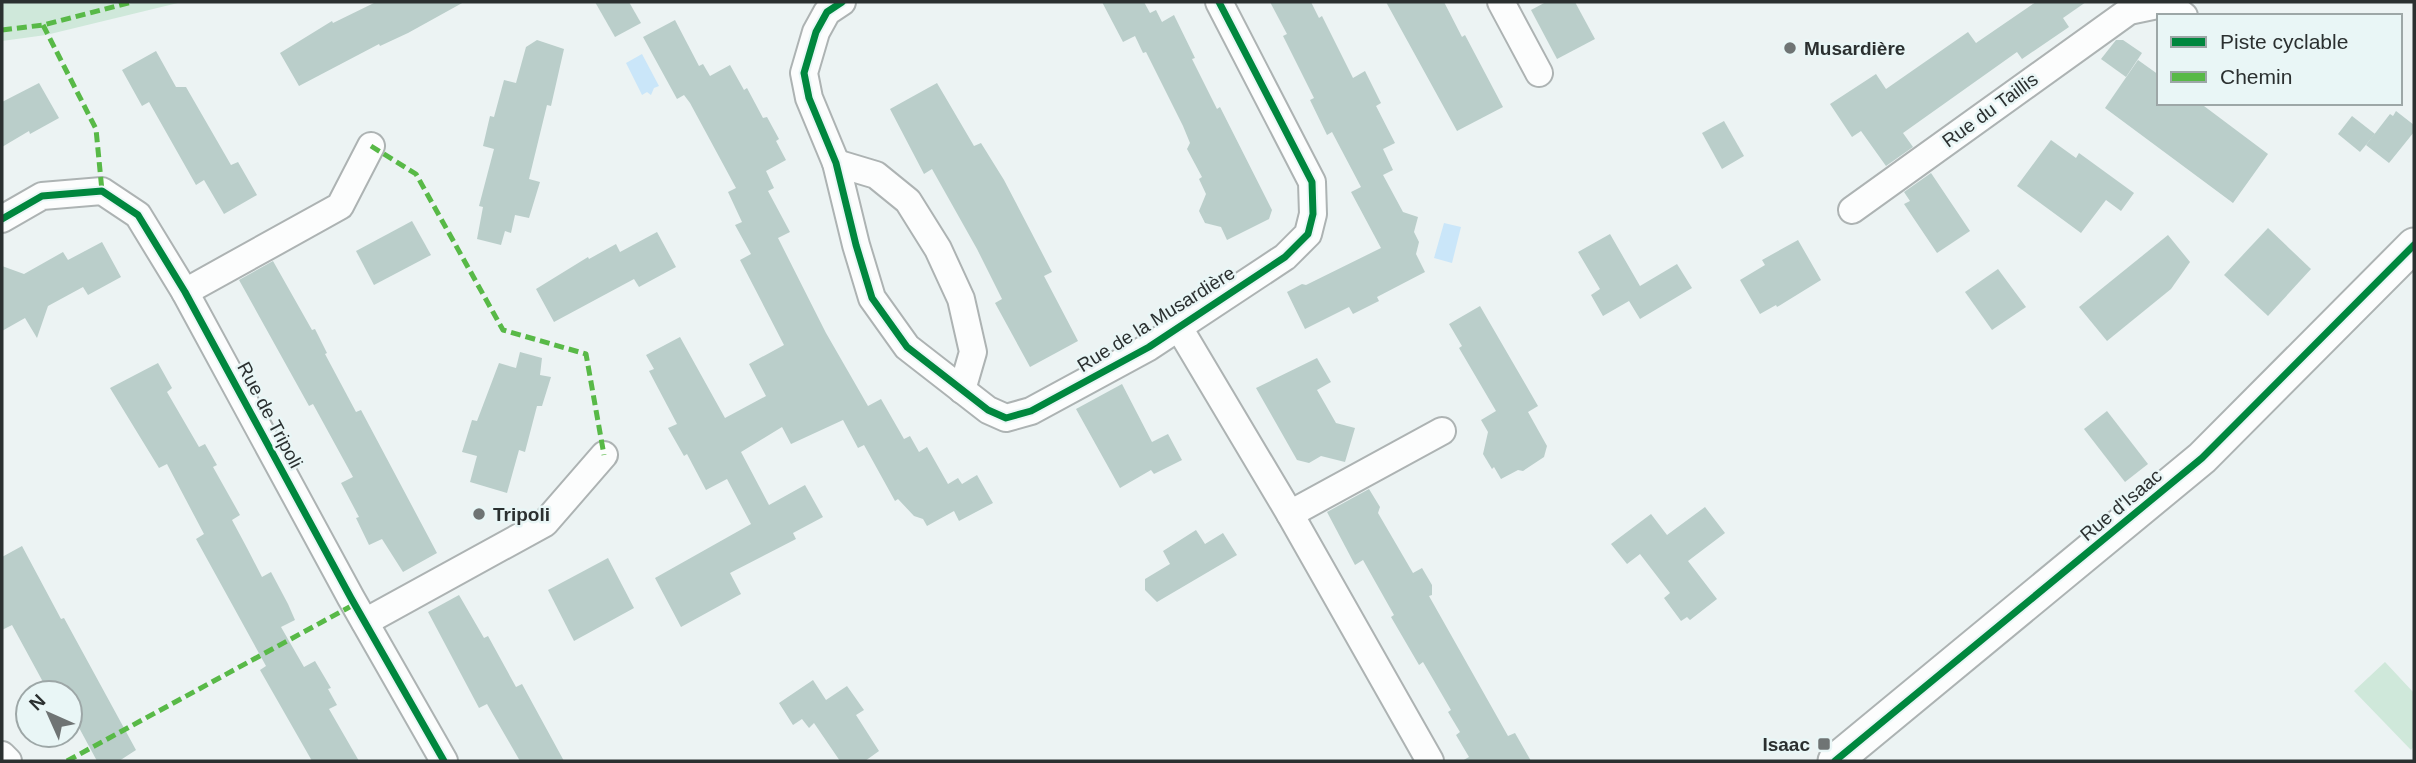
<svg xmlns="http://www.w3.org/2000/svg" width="2416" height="763" font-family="Helvetica,sans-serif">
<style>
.green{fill:#cfe8da}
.water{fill:#cae6f9}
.building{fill:#baceca}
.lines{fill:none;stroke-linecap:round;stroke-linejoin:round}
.minor-casing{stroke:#adb3b3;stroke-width:30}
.tertiary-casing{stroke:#adb3b3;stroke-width:37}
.minor{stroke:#fcfdfd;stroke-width:26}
.tertiary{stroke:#fcfdfd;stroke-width:33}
.quiet{stroke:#58b947;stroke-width:5;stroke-dasharray:10 5;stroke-linecap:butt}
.cycleway-casing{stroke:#e9f6f6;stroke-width:11}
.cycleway{stroke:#00873e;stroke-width:7}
.poi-dot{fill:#6f7474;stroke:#e9f6f6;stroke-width:2.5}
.labels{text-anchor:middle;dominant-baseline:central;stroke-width:5;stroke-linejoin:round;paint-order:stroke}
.poi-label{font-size:19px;font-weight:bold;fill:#2b3030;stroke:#e9f6f6;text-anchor:start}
.street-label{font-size:19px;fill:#2b3030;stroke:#e9f6f6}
</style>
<rect width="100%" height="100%" fill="#ecf3f3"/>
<g class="green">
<polygon points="2,2 182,2 46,35 2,41"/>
<polygon points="2385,662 2414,693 2414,746 2411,750 2354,691"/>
</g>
<g class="water">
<polygon points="642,54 659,86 654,88 651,95 647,92 642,95 626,63"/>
<polygon points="1444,223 1461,227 1452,263 1434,258"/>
</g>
<g class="building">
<polygon points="376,2 464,2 408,33 380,46 379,44 299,86 280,53 332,21 333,23"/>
<polygon points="595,2 629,2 641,23 615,37"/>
<polygon points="1102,2 1144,2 1150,13 1156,10 1162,22 1174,15 1195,58 1192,59 1217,109 1220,107 1272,210 1269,219 1227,240 1221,227 1205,223 1199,211 1206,194 1199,179 1202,177 1187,149 1190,143 1183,126 1146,52 1143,53 1135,36 1123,42"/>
<polygon points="1270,2 1311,2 1319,18 1322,16 1353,78 1365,71 1381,103 1376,106 1395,143 1383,149 1393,170 1383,175 1403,212 1418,217 1414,232 1419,242 1416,254 1425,272 1377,297 1379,301 1353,314 1349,307 1305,329 1287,292 1302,284 1306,285 1381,248 1351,192 1361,187 1332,132 1327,135 1310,100 1314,98 1283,36 1287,34"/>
<polygon points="1386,2 1444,2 1462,37 1465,35 1503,107 1457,131"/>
<polygon points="1546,2 1575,2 1595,39 1557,59 1531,10"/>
<polygon points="2036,2 2086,2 2063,18 2069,27 2022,59 2017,52 1903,133 1913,147 1886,166 1861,131 1852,137 1830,104 1876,74 1886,89 1968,32 1976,43"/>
<polygon points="675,20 699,66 703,64 710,76 730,65 744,90 747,88 763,118 767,117 779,139 776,141 786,160 766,171 774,188 768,191 790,232 778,238 826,333 868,406 881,399 904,439 910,436 919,452 927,447 948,484 958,478 962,484 977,475 993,503 959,521 954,511 927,526 923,519 914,516 898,499 895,501 864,445 858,448 843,420 791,444 782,427 741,452 769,505 805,485 823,517 793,533 796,539 730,573 741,594 681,627 655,578 751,524 727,479 706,490 687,454 684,456 668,428 677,424 649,371 654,369 646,355 680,337 725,418 766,396 749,364 784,345 740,260 751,254 735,225 742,222 728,192 736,188 690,103 684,95 677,99 643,37"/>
<polygon points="537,40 564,49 551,106 547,105 529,179 540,182 529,218 515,215 511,233 505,231 501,245 477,239 483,207 479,206 494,149 483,146 490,116 494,117 504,80 516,83 526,47"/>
<polygon points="2116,40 2123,40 2142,53 2126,77 2101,59"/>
<polygon points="156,51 176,87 186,87 231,165 238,162 257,195 224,214 204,180 196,185 149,102 142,106 122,70"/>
<polygon points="2138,60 2159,75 2159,103 2200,103 2268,154 2233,203 2105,108"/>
<polygon points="39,83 59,118 30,134 29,131 2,147 2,102"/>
<polygon points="937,83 974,146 981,143 1004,180 1052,272 1044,276 1078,341 1030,367 995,303 1002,299 977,249 932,169 924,174 890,109"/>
<polygon points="2396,111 2414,125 2414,132 2389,163 2366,145 2390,114 2393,116"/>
<polygon points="2352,116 2375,134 2360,152 2338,134"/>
<polygon points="1724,121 1744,156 1722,169 1702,133"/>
<polygon points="2051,140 2076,158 2079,153 2134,193 2121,211 2106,200 2081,233 2017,186"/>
<polygon points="1931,173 1970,231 1937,253 1904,204 1910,201 1904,192"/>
<polygon points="412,221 431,255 374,285 356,251"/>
<polygon points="2268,228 2311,269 2268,316 2224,275"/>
<polygon points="657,232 676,267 639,287 634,279 554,322 536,289 588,257 589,259 616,244 620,252"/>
<polygon points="1610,234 1640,286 1677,264 1692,288 1640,319 1629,301 1603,316 1591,295 1600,289 1578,252"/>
<polygon points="2168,235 2190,262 2171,289 2107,341 2079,307"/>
<polygon points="1798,240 1821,280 1777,307 1776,305 1760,314 1740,280 1765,265 1762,260"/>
<polygon points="102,242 121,277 88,295 83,287 48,306 37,338 25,318 2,331 2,266 24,274 63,252 68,260"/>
<polygon points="273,261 312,330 315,329 327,353 325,354 356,412 361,410 437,553 403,572 382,539 369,545 356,518 359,517 341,483 353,477 313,404 309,406 239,280"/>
<polygon points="1998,269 2026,307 1992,330 1965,292"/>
<polygon points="1480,306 1538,406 1528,412 1547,446 1544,457 1523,471 1518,470 1501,479 1494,467 1492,469 1483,454 1488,432 1481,420 1496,411 1459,348 1462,346 1449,324"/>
<polygon points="520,352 542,358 540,375 551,377 542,406 537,406 525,452 519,450 507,493 470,482 477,456 462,452 472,420 477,421 499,363 516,368"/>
<polygon points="1317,358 1331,382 1317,390 1336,423 1355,428 1345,462 1321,456 1309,463 1297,460 1256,388"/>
<polygon points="158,363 172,388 167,392 199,447 205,444 217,465 213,467 240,515 232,520 247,548 262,577 271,572 288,604 295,620 281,627 304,667 315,661 331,688 328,689 337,705 329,709 359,761 312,761 260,670 266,666 196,539 204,534 167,464 159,468 110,388"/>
<polygon points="1122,384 1152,442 1168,434 1182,460 1154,474 1151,470 1120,488 1076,409"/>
<polygon points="2107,411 2148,464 2125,482 2084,429"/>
<polygon points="1369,489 1380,507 1378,513 1413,573 1422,568 1432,585 1432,595 1429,596 1508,736 1515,733 1531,761 1462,761 1469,757 1456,735 1460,732 1448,712 1451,710 1423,662 1419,665 1391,617 1394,615 1363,560 1355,565 1327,512"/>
<polygon points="1705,507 1725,533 1688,561 1717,599 1690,620 1687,617 1681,621 1664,598 1670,593 1640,554 1627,564 1611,544 1651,514 1667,535"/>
<polygon points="1196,530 1205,544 1223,533 1237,555 1157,602 1145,590 1145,579 1170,564 1163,551"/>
<polygon points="22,546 61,619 64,618 136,750 119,761 97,761 70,711 70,693 49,693 12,625 2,630 2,557"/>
<polygon points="608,558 634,608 574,641 548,590"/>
<polygon points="459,595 484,638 488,636 516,687 522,684 564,761 520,761 487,704 479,708 428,612"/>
<polygon points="813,680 826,700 847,686 864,710 856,715 879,751 865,761 840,761 814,723 809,728 802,719 793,725 779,703"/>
</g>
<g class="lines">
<g class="minor-casing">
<g id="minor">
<polyline points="842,2 827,12 816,32 804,73 809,98 836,163 856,245 872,298 907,347 988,410 1006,418 1031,411 1149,347 1285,257 1308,234 1313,214 1312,182 1219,2"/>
<polyline points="1501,2 1539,73"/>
<polyline points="836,163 876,175 908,201 938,249 961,299 973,352 962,390"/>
<polyline points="1852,210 2129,11 2167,3 2184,16"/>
<polyline points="2,219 42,196 102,191 138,215 185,292 351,598 444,761"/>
<polyline points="185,292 340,206 371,146"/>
<polyline points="1178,326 1290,514 1430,761"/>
<polyline points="1290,514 1442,431"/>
<polyline points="365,622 545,523 604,455"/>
<polyline points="2,755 8,761"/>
</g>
</g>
<g class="tertiary-casing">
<polyline id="tertiary" points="1835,761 2202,458 2414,245"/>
</g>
<use href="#minor" class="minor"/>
<use href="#tertiary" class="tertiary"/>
<g class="quiet">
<polyline points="43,25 96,129 102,191"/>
<polyline points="2,30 43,25 132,2"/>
<polyline points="371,146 416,174 503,330 586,354 604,455"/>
<polyline points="67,761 355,604"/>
</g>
<g class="cycleway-casing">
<g id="cycleway">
<polyline points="842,2 827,12 816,32 804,73 809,98 836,163 856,245 872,298 907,347 988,410 1006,418 1031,411 1149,347 1285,257 1308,234 1313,214 1312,182 1219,2"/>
<polyline points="2,219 42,196 102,191 138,215 185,292 351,598 444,761"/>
<polyline points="1835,761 2202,458 2414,245"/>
</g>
</g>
<use href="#cycleway" class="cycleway"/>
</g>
<g class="poi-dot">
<circle cx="1790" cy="48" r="7"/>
<circle cx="479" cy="514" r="7"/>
<rect x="1817" y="737" width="14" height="14" rx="3.5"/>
</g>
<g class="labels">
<g class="poi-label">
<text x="1804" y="48">Musardière</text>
<text x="493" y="514">Tripoli</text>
<text x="1810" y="744" text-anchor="end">Isaac</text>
</g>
<g class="street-label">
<text transform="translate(1990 110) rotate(-36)">Rue du Taillis</text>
<text transform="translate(1156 319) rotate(-32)">Rue de la Musardière</text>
<text transform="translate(270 415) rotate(62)">Rue de Tripoli</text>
<text transform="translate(2121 505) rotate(-40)">Rue d'Isaac</text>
</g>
</g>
<rect width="2416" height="763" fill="none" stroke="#2b3030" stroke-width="7"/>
<rect x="2157" y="14" width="245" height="91" fill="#e9f6f6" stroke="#9da7a7" stroke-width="2"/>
<rect x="2171" y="37" width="35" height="10" fill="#00873e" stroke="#9da7a7" stroke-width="2"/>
<text x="2220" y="49" font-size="21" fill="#2b3030">Piste cyclable</text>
<rect x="2171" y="72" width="35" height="10" fill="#58b947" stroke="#9da7a7" stroke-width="2"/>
<text x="2220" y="84" font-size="21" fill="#2b3030">Chemin</text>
<g transform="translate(49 714) rotate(315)"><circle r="33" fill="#e9f6f6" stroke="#9da7a7" stroke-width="2"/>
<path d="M0-5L12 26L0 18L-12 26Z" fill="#6f7474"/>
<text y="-10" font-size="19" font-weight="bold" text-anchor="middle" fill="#2b3030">N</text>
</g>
</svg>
